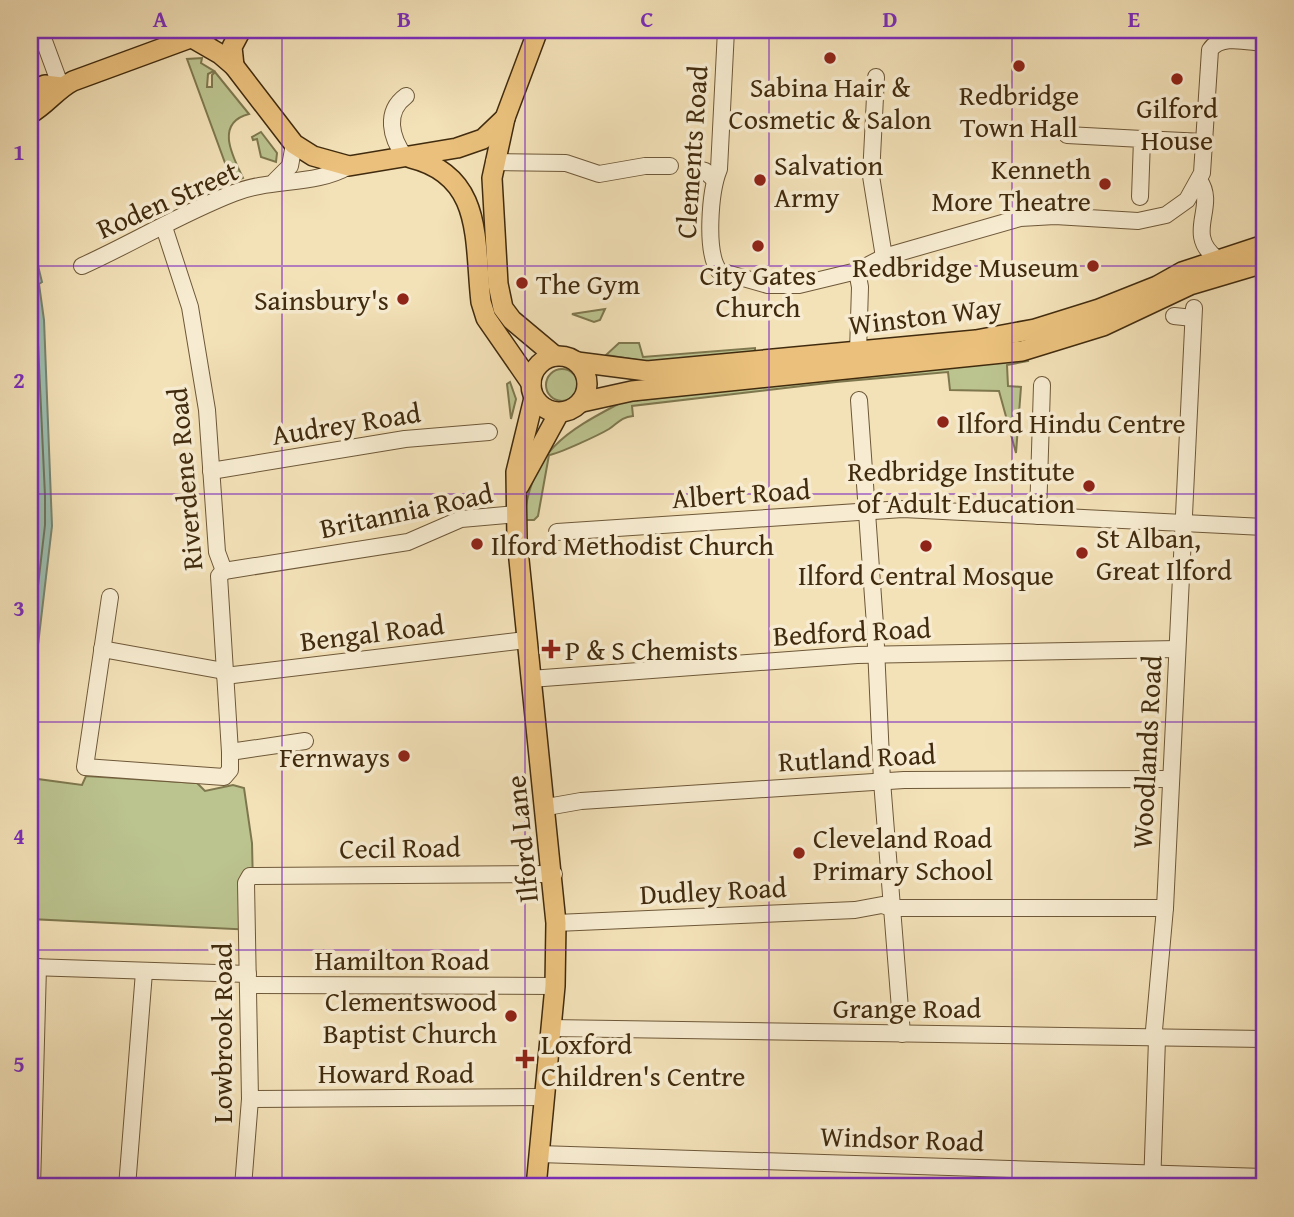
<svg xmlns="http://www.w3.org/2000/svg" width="1294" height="1217" font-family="'Gentium Book Plus',serif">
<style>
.green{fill:#bbc38f;stroke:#7e774e;stroke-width:2}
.water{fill:#9bbdb0;stroke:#77836f;stroke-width:2}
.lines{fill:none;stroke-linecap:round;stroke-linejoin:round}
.shore{stroke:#6e745f;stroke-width:2}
.minor-casing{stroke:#6e5838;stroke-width:18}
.major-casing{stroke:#412b0e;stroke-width:22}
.minor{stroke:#f7ecd1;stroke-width:16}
.major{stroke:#eac07c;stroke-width:19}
.grid{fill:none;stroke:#7b2cbf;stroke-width:2;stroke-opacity:0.55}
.poi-dot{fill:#8f2418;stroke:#f7ecd1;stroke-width:2.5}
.labels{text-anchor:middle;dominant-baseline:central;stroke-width:7;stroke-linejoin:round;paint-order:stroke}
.poi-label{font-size:28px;fill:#412b0e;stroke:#f7ecd1;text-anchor:start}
.street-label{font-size:28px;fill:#412b0e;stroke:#f7ecd1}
.neatline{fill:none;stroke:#7b2cbf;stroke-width:2.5}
.grid-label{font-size:23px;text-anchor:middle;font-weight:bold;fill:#7b2cbf}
</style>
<rect width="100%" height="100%" fill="#f3e1b8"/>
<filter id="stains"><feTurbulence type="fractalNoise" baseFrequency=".00286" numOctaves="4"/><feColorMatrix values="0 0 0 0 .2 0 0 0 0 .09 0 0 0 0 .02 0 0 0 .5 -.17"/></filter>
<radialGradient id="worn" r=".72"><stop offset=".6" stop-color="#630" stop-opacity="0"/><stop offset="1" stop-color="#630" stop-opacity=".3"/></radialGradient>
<g class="green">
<path d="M202,58L201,63L214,71L208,74L207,87H212V75L215,72L249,114C214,123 233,157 243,178L232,182L187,59Z"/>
<polygon points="261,132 277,153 276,162 261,157 257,139 253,140 252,137"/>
<polygon points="605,309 600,320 594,322 572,314"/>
<polygon points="619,343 639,343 643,357 755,348 755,352 650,362 606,355"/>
<path d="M1027,357L1028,361L1007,365L1008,386L1021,387L1016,453L999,391L950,390L948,372L836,382L632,406L633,416C621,417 618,423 609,429C599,435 558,454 549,455L538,516L534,520H524C531,451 565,432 622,402Z"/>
<circle cx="562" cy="385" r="16"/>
<polygon points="510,382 516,399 511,419 507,384"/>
<polygon points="86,776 197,783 205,791 233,785 244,788 252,843 254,930 30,919 30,778 82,785"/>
</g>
<polygon class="water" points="30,233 42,282 39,284 44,320 52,526 30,713"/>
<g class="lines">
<g class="shore">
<polyline points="30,261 37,321 45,496 45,525 30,655"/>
<polyline points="30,352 36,496 30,568"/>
</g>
<g class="minor-casing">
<g id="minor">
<polyline points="40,30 61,87"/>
<path d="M726,30L719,169C710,191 705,252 719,271L768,285H799L857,271L884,257L1020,218L1055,216L1138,221L1166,215L1187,200L1202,173L1210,50C1220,34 1248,42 1264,43"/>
<polyline points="876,77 871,176 884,257"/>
<polyline points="1067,135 1142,139 1140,197"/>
<polyline points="1142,139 1204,142"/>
<path d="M405,157C391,138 384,112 406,96"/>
<polyline points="494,162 566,163 599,174 645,166 670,166"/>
<polyline points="694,168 705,171 715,180"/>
<path d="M1199,180C1218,207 1184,233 1216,258"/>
<polyline points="275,181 290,166 294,144"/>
<polyline points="164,227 190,307 207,410 217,552 224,571"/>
<path d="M82,266C133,243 182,213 234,193C271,178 315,186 349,166"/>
<polyline points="857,271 860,287 858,352"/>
<polyline points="1174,316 1193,318"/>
<polyline points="859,400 875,625 882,781 902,1034"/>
<polyline points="211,471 405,439 489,432"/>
<polyline points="1038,516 1042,385"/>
<polyline points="557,532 903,509 1264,527"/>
<polyline points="224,571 408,542 461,519 517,514"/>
<polyline points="110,597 85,767 224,777 230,770 230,752 219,576 224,571"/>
<polyline points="102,649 224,671"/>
<polyline points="225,676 526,640"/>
<polyline points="530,679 857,655 1177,649"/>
<polyline points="230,752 305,741"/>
<polyline points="547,807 581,801 904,780 1170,779"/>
<polyline points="556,923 855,910 882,905 892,908 1165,908"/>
<polyline points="30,967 248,974"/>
<polyline points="248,985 555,986"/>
<polyline points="550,1028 1264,1039"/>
<polyline points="250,1099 543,1097"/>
<polyline points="539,1154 1264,1177"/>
<polyline points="32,1187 38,967"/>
<polyline points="127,1187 144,972"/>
<polyline points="243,1187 250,1099 246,883 250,876 554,874"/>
<polyline points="1152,1187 1157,1039 1154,1030 1165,908 1194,308"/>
</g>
</g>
<g class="major-casing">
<g id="major">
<polyline points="194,39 220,54 234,66 294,144 313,156 349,166 457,148 483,139 505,118 538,30"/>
<polyline points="234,66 232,47 241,30"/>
<polyline points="30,91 45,85 61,87"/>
<path d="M30,114C47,104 57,89 73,81L212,30"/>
<polyline points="505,118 492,178 498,284 503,308 512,320 555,356"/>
<path d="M411,158C484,176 474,241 481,302L486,318L531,383"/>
<circle cx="559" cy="384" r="28"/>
<polyline points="577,362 647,371 976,340 1035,329 1099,309 1157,286 1182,272 1264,245"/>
<polyline points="534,398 516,472 517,540 556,923 555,986 536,1187"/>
<polyline points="582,402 632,391 1022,351 1103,326 1190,285 1264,263"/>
<polyline points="519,486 559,413"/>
</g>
</g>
<use href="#minor" class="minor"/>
<use href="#major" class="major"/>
</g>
<path class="grid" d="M282,30V1187M525,30V1187M769,30V1187M1012,30V1187M30,266H1264M30,494H1264M30,722H1264M30,950H1264"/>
<g class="poi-dot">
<circle cx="830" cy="58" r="7"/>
<circle cx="1019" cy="66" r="7"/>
<circle cx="1177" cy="79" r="7"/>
<circle cx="760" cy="180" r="7"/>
<circle cx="1105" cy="184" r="7"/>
<circle cx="758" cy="246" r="7"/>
<circle cx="1093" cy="266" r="7"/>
<circle cx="522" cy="283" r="7"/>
<circle cx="403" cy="299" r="7"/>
<circle cx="943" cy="422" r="7"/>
<circle cx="1089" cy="486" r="7"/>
<circle cx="477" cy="544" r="7"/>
<circle cx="926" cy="546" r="7"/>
<circle cx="1082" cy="553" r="7"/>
<path d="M547.5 638.5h7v7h7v7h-7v7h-7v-7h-7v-7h7z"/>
<circle cx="404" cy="756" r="7"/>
<circle cx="799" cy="853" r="7"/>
<circle cx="511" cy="1016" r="7"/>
<path d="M521.5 1048.5h7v7h7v7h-7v7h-7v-7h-7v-7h7z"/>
</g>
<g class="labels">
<g class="poi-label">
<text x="830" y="86" text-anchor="middle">Sabina Hair &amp;<tspan x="830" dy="32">Cosmetic &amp; Salon</tspan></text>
<text x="1019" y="94" text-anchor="middle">Redbridge<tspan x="1019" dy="32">Town Hall</tspan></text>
<text x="1177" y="107" text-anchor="middle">Gilford<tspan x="1177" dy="32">House</tspan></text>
<text x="774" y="164">Salvation<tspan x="774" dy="32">Army</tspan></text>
<text x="1091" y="168" text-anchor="end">Kenneth<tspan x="1091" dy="32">More Theatre</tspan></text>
<text x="1079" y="266" text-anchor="end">Redbridge Museum</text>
<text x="758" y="274" text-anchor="middle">City Gates<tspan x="758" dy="32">Church</tspan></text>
<text x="536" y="283">The Gym</text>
<text x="389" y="299" text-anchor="end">Sainsbury's</text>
<text x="957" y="422">Ilford Hindu Centre</text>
<text x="1075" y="470" text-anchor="end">Redbridge Institute<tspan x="1075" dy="32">of Adult Education</tspan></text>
<text x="1096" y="537">St Alban,<tspan x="1096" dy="32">Great Ilford</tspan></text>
<text x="491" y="544">Ilford Methodist Church</text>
<text x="926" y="574" text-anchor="middle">Ilford Central Mosque</text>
<text x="565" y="649">P &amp; S Chemists</text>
<text x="390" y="756" text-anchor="end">Fernways</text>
<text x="813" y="837">Cleveland Road<tspan x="813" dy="32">Primary School</tspan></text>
<text x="497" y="1000" text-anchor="end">Clementswood<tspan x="497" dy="32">Baptist Church</tspan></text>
<text x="541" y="1043">Loxford<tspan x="541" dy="32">Children's Centre</tspan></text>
</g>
<g class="street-label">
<text transform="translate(691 152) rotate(-86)">Clements Road</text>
<text transform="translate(167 199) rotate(-24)">Roden Street</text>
<text transform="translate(925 315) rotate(-7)">Winston Way</text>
<text transform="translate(346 423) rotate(-9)">Audrey Road</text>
<text transform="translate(184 479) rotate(-95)">Riverdene Road</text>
<text transform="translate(741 493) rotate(-4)">Albert Road</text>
<text transform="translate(406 510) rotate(-12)">Britannia Road</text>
<text transform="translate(852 631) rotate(-3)">Bedford Road</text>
<text transform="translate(372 632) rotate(-7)">Bengal Road</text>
<text transform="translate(1146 752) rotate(-87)">Woodlands Road</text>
<text transform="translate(857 757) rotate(-3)">Rutland Road</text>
<text transform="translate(521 839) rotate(-96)">Ilford Lane</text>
<text transform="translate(400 847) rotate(-1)">Cecil Road</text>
<text transform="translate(713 890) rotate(-3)">Dudley Road</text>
<text x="402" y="959">Hamilton Road</text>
<text x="907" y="1007">Grange Road</text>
<text transform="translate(221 1033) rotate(-90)">Lowbrook Road</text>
<text x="396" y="1072">Howard Road</text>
<text transform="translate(902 1138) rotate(2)">Windsor Road</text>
</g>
</g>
<rect width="1294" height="1217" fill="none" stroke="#f3e1b8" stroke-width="77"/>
<rect x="38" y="38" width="1218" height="1140" class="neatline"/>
<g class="grid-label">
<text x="160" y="27">A</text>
<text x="404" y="27">B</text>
<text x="647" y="27">C</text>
<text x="890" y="27">D</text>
<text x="1134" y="27">E</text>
<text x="19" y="160">1</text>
<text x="19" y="388">2</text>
<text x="19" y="616">3</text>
<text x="19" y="844">4</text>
<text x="19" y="1072">5</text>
</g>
<rect width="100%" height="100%" filter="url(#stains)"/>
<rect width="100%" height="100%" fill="url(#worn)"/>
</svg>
